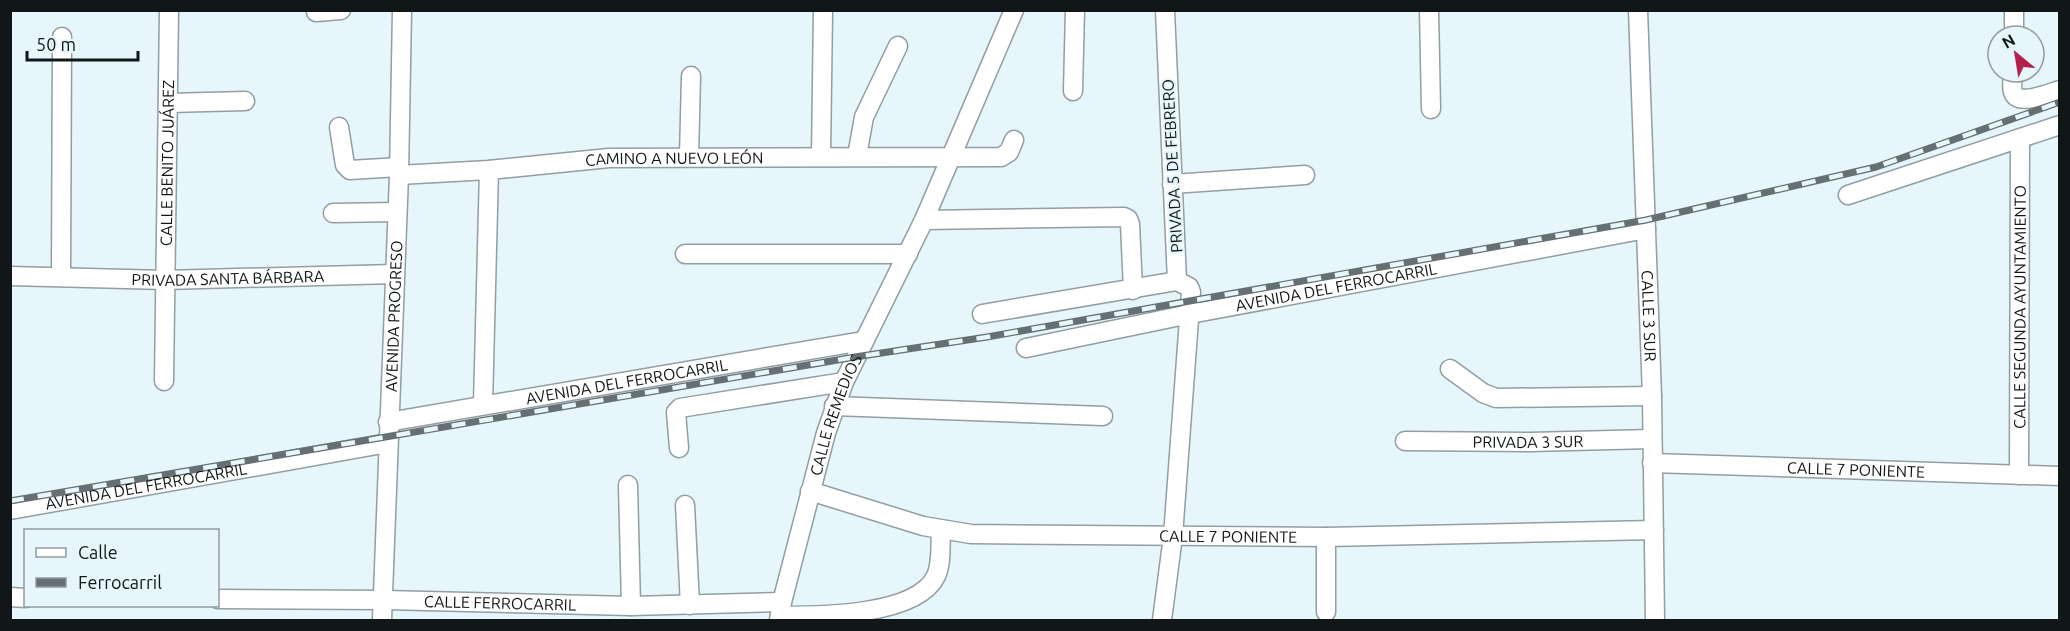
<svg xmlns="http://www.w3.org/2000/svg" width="2070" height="631" font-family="Ubuntu,sans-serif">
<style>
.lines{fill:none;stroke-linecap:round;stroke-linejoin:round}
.minor-casing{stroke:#919ea3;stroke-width:21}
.minor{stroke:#fff;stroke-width:18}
.rail-casing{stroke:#666f72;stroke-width:7}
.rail{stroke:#e7f6fa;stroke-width:4.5;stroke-dasharray:14;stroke-linecap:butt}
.labels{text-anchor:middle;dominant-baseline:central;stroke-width:4.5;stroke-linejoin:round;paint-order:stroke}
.street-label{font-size:16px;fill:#111618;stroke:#e7f6fa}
</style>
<rect width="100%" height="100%" fill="#e7f6fa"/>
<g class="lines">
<g class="minor-casing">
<g id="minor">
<polyline points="1429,10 1431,109"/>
<path id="s1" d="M1638,10L1652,396L1655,620"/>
<polyline points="316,12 341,10"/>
<polyline points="2014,36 2014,10"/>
<path d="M2013,72C2013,78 2011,87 2013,92C2018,107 2049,93 2060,90"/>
<polyline points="1073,91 1075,10"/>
<polyline points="168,103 245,101"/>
<polyline points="339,127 345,165 350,170 399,167"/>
<polyline points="821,156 823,10"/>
<polyline points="857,156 864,117 898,46"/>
<polyline points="689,157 691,76"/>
<path id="s2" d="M399,175L489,170L609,158L1001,157L1009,152L1014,140"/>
<polyline points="1172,184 1305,175"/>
<polyline points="1848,195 2060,125"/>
<polyline points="333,213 397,212"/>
<polyline points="924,220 1124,217 1128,219 1130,224 1133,290"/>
<polyline points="685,254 908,254"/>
<path id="s3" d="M10,276L165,280L394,274"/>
<polyline points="61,276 62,37"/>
<polyline points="982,314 1177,281"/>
<path id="s4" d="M1026,348L1190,314L1646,229"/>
<polyline points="1450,369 1483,393 1496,398 1652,396"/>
<path id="s5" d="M164,381L169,10"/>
<polyline points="483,405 489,170"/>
<polyline points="834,406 1103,416"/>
<path id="s6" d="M388,422L863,341"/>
<path id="s7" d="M1405,441L1530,442L1652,439"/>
<polyline points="679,448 676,412 680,408 844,382"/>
<path id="s8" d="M1652,463L2060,476"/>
<path id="s9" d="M2019,475L2020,138"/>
<polyline points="628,485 631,606"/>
<path id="s10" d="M810,491L923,526L971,534L1326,537L1654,530"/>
<polyline points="685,505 690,605"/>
<path id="s11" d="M10,510L388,443"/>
<polyline points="10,597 26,598"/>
<path id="s12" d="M218,599L384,600L631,606L782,602"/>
<polyline points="1326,612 1326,537"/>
<path d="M780,616C819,616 917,616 936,576C942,563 940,545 941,530"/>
<path id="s13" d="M382,620L399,175L402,10"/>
<path id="s14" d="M779,620L782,602L826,433L844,382L924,220L1014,10"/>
<polyline points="1162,620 1173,536 1191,292 1189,287 1177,281 1165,10"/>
</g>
</g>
<use href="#minor" class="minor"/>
<g class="rail-casing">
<polyline id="rail" points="10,501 855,357 987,337 1646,220 1876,167 2060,102"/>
</g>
<use href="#rail" class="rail"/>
</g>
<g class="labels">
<g class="street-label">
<text stroke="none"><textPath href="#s2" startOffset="276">CAMINO A NUEVO LEÓN</textPath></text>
<text stroke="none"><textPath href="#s5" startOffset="218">CALLE BENITO JUÁREZ</textPath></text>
<text transform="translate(1172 166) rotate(-93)">PRIVADA 5 DE FEBRERO</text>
<text stroke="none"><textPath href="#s3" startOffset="218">PRIVADA SANTA BÁRBARA</textPath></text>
<text stroke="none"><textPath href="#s4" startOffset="316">AVENIDA DEL FERROCARRIL</textPath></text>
<text stroke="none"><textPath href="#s9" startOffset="168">CALLE SEGUNDA AYUNTAMIENTO</textPath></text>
<text stroke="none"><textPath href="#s1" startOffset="306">CALLE 3 SUR</textPath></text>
<text stroke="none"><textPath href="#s13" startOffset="304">AVENIDA PROGRESO</textPath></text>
<text stroke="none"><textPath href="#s6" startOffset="242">AVENIDA DEL FERROCARRIL</textPath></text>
<text stroke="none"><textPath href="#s14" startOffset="213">CALLE REMEDIOS</textPath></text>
<text stroke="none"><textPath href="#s7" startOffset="123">PRIVADA 3 SUR</textPath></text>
<text stroke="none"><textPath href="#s8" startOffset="204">CALLE 7 PONIENTE</textPath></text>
<text stroke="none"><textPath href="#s11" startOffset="138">AVENIDA DEL FERROCARRIL</textPath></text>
<text stroke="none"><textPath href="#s10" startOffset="424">CALLE 7 PONIENTE</textPath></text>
<text stroke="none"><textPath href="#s12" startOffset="282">CALLE FERROCARRIL</textPath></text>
</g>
</g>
<rect width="2070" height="631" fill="none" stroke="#111618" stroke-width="24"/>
<rect x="24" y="529" width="195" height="78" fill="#e7f6fa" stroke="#919ca0" stroke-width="1.5"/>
<rect x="36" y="548" width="30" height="9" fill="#ffffff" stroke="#919ca0" stroke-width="1.5"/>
<text x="78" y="559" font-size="18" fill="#111618">Calle</text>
<rect x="36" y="578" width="30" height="9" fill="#666f72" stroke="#919ca0" stroke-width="1.5"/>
<text x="78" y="589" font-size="18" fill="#111618">Ferrocarril</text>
<g transform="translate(2016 54) rotate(330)"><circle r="28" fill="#e7f6fa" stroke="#919ca0" stroke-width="1.5"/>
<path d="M0-4.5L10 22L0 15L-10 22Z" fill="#b2214d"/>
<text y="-9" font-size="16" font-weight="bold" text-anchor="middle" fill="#111618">N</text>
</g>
<path d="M27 51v9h111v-9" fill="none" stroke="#111618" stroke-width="3"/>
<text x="36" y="51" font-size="18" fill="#111618" stroke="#e7f6fa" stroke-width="4.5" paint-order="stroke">50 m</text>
</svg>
